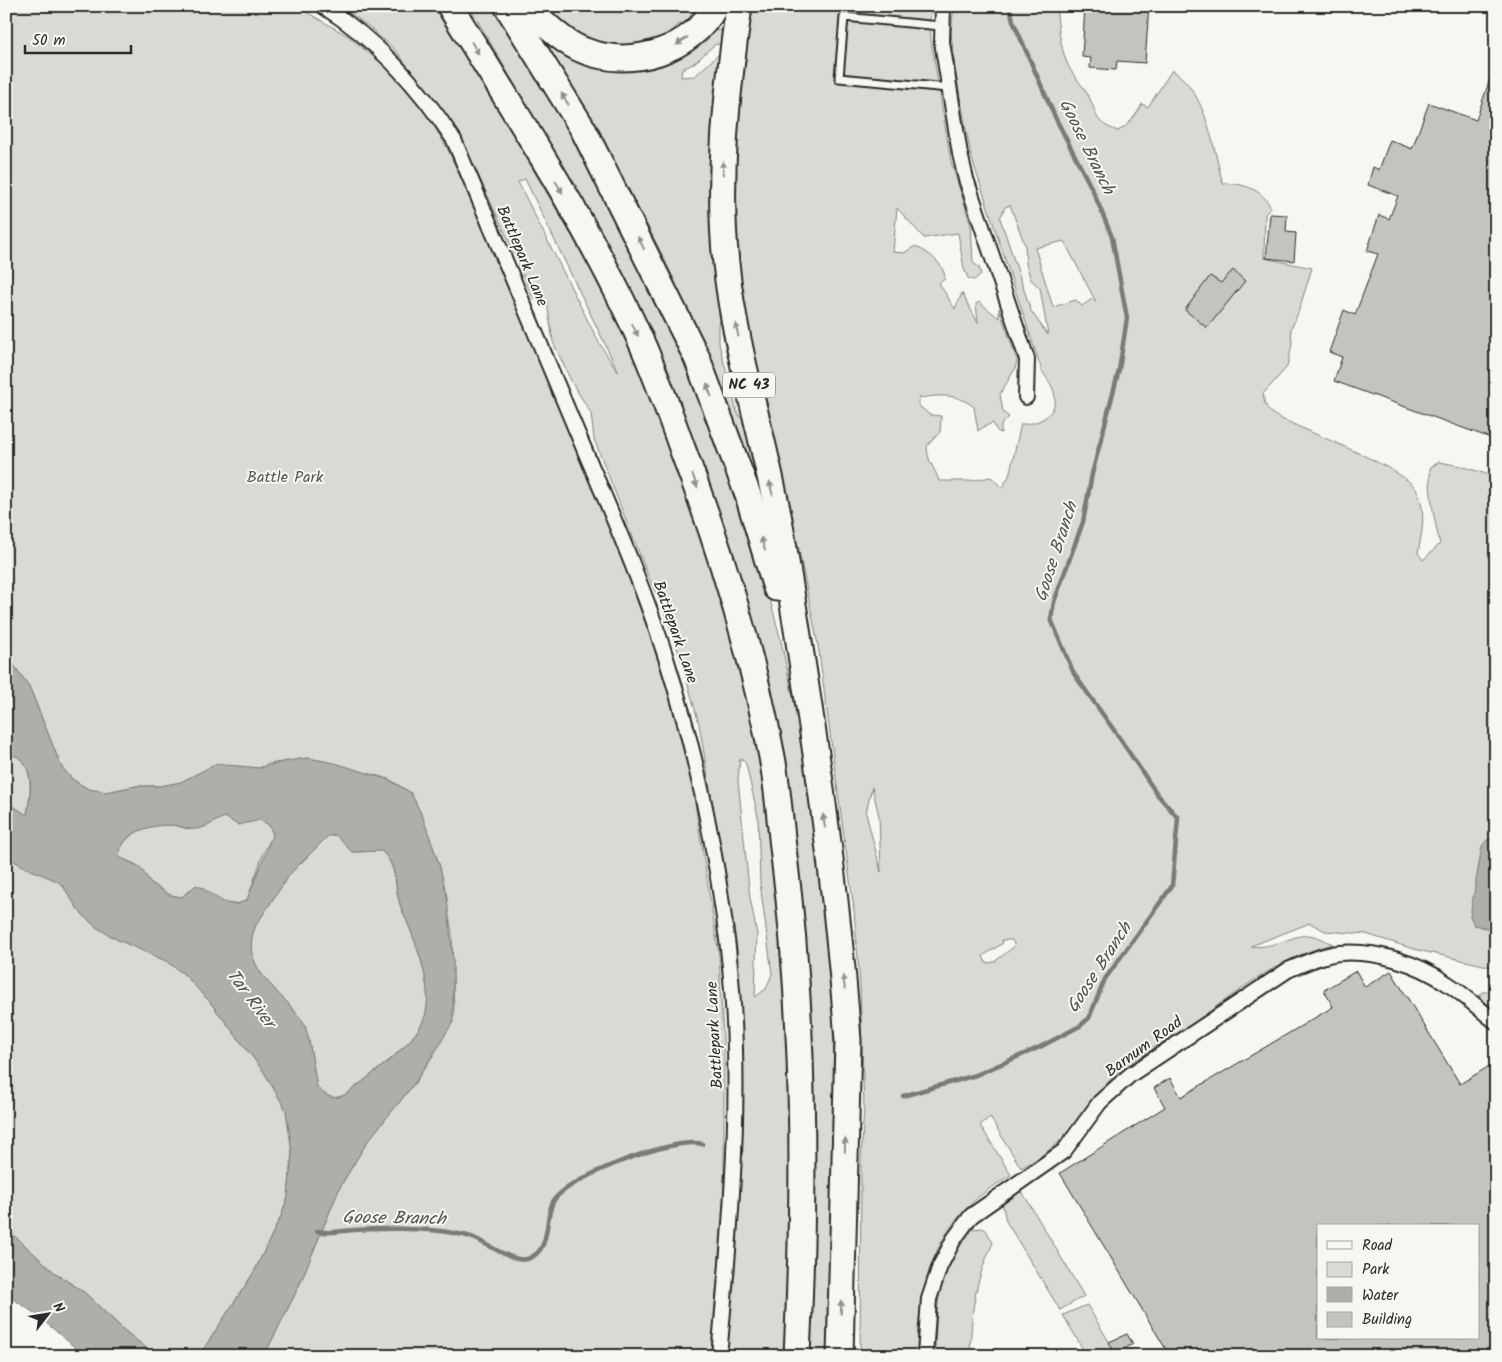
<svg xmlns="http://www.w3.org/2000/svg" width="1502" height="1362" font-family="Kalam,sans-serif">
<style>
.green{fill:#d9d9d5;stroke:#828280;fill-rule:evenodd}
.water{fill:#aeaeab;stroke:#7a7a78;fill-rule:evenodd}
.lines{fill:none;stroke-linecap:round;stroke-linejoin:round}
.stream{stroke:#7a7a78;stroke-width:4.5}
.building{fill:#c3c3c0;stroke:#2b2b2b;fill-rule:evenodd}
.service-casing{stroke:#2b2b2b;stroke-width:11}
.minor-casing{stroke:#2b2b2b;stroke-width:18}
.motorway-casing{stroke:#2b2b2b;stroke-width:29}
.service{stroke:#f6f6f2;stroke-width:7}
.minor{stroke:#f6f6f2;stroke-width:14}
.motorway{stroke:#f6f6f2;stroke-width:25}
.oneway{fill:#90908e}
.labels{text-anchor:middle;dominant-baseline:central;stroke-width:4;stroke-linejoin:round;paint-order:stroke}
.shield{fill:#f6f6f2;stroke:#686867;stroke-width:1}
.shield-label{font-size:15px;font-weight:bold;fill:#2b2b2b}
.street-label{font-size:16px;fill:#2b2b2b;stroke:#f6f6f2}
.park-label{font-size:16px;fill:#565656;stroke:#f6f6f2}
.water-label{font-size:18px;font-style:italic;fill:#525251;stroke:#f6f6f2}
</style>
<rect width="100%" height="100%" fill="#f6f6f2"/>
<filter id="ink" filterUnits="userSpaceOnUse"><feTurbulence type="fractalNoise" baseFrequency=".02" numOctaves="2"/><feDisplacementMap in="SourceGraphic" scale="10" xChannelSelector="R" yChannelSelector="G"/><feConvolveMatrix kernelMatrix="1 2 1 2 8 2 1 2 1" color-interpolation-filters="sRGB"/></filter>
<g filter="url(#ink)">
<g class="green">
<polygon points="6,6 296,6 348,36 385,66 425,110 447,148 482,224 624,564 664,674 691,778 719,955 724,1058 724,1200 711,1356 264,1356 298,1288 340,1187 367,1142 414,1084 439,1047 454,1016 452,933 440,867 423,818 411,793 389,779 328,762 308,758 268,764 259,768 216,764 181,782 161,786 136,786 106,792 88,789 72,779 61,766 29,686 13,664 6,659"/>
<path d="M340,6H433L496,106L592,270L640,368L670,437L719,587L757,735L782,904L791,1132L785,1356H727L742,1149L740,1014L737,948L699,724L681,659L661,603L651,583L594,439L591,413L572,383L553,342L547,302L533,299L513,250L458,132L396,51L372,29ZM525,179L618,371V372L598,341L518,182ZM740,758L746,764L758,817L760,883L772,974L766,989L755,997L757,934L750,898L738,780Z"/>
<polygon points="469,6 495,6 568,124 662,303 751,529 780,637 805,752 833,988 834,1127 830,1227 830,1356 806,1356 806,958 706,477 676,399 571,182"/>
<polygon points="539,6 707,6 699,17 678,25 661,42 620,49 577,36"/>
<path d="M750,6H933L930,18L931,40L951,162L971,225L973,263L979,267L981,274L974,280L968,278L964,269L958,233L924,238L897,208L893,252L904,253L915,246C928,253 944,262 945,279L939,283L955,309L962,293L978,323L976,304L979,302L999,318V308L1017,360L1015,369L1000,394L1003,412L1009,417L1001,425V433L997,431L993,423L985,426L978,431L974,407C956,393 941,395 919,398V406L930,415L941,416L940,432L927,446C928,465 934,465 939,481H969L991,477L1002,488L1009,476L1021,424C1039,425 1060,413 1054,392C1052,384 1046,378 1042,371L971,156L955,69L951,33L954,6H1056C1058,24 1060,46 1067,63C1072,75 1082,84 1088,95C1099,115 1091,121 1118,131C1129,125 1136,116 1142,104L1148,107L1172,70C1207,92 1213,148 1223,184C1243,182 1263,190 1271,208L1265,214L1264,258L1312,268L1298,313L1291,329L1292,344L1287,367L1263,394C1264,398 1264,403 1266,406C1270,415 1282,419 1291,423C1317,436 1403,468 1416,489C1427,509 1422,533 1418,553L1423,560L1440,544C1434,519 1429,494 1430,468L1439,462L1461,466L1496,477V836L1487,840L1480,927L1496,930V968L1414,949L1366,934L1325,931L1310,923L1251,946C1275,950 1297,931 1314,936C1320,937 1327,942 1333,944C1275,958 1230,998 1182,1031C1160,1045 1134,1058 1115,1075C1098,1091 1088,1112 1072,1129C1058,1144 1040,1158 1021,1168L990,1117L980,1125L1011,1175C997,1184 980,1194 968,1207C927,1247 918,1301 917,1356H860L861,1159L864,1108L860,985L854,910L818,645L799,551L735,284L728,182ZM1010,205L1025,245L1026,264L1031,280L1040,288L1048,335L1031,311L1000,218L1005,207ZM1064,241L1096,302L1092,299L1082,306L1076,300L1053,307L1035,248ZM872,787L879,816L881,872L866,813ZM1002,940H1012L1015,946L994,962L986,963L983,956L1003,943Z"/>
<path d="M532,27L581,54L721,30L724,46L716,44C702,54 699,63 682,69L681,77L695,76L721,52L725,304L719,325V344L737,412L747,427L759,457L748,461C718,377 684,295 643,217C609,152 570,90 532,27Z"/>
<path d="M8,754C37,757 30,796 27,815L6,802Z"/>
<path d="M225,817L238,825L260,819L269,825L273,834L263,854L247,900C230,910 215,899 202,887L187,892L182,897L170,895L151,883L137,865L119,857C121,833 148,825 169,825C177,825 184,829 192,829C207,828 213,821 225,817Z"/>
<path d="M336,835L352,852L382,851C400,871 392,886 402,910C414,937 436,990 424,1019C412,1047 371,1074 348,1093C335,1101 327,1098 317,1087C313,1067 311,1045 305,1026C303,1021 299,1017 296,1013C275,986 238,964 256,925L289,875L328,836Z"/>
<polygon points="6,856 26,868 57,880 63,886 79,911 96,927 116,939 166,961 185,975 210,1002 264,1072 286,1110 292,1152 288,1197 281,1216 254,1272 199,1356 156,1356 125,1331 85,1293 54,1272 6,1228"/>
<polygon points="1496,991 1496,1010 1478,998 1483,992"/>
<polygon points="1017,1192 1023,1193 1084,1296 1060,1310 1006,1221 1002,1202"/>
<path d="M982,1228L986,1230L993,1243C973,1286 972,1309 970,1356H935C936,1322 936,1287 952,1257C958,1247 967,1238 973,1229Z"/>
<polygon points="1087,1305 1117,1355 1129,1349 1140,1356 1087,1356 1063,1315"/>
</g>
<g class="water">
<path d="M6,659L13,664L29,686L61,766L72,779L88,789L106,792L136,786H161L181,782L216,764L259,768L287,761L308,758L335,763L389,780L411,793L423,818L440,867L447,897L453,961V1022L414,1084L367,1142L340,1187L298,1288L264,1356H199L254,1272L281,1216L288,1197L292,1152L286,1110L264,1072L210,1002L185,975L166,961L116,939L96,927L79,911L63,886L57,881L26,868L6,856V802L27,815C30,797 35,778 23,762C18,756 14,753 6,755ZM225,817L238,825L260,820L269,825L273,834L247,900C225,913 214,892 196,885L182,897L170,895L151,883L140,867L119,857C120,833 149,825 169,825C179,825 187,830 196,829C208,828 215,820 225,817ZM336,835L352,852L382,851C400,870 393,886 402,910C414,937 436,990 424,1019C413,1047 371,1074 348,1093C335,1101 327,1098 317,1087C313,1067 311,1045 305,1026C303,1021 299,1017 296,1013C275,986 238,964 256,925L289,875L328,836Z"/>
<polygon points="1496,836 1496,930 1474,925 1470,916 1482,846 1487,840"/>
<polygon points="6,1228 54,1272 85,1293 125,1331 156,1356 85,1356 37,1315 6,1294"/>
</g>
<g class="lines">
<g class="stream">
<polyline points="903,1096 976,1075 1040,1047 1080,1026 1089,1018 1105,979 1172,886 1178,818 1157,794 1116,733 1074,674 1051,619 1054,602 1083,522 1092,474 1119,370 1127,318 1112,237 1093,191 1055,117 1013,21 1010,6"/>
<path d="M317,1231C328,1234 343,1231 354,1230C382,1229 427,1227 453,1233C459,1234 465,1235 471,1237C486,1242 512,1263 527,1259C553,1251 543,1218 554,1200C569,1177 675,1136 702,1144"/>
</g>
</g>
<g class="building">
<polygon points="1085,6 1149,6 1145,63 1117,61 1116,70 1090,68 1091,58 1082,57"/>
<polygon points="1494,67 1496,67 1496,440 1334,381 1342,357 1329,352 1344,310 1355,315 1378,254 1367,251 1379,215 1389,219 1398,196 1368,185 1373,167 1379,170 1390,140 1412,149 1429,103 1476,120"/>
<polygon points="1270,214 1287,215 1286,232 1296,233 1294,261 1266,258"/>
<polygon points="1233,270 1245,281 1207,328 1185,310 1210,276 1221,283"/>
<path d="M1356,971L1365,987L1391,971L1460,1084L1496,1062V1356H1170L1060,1173L1165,1107L1154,1088L1170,1078L1181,1097L1333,1007L1324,990ZM1318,1226H1478V1338H1318Z"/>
<polygon points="1127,1334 1133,1344 1115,1354 1109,1342"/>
</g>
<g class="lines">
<g class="service-casing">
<polyline id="service" points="941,26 844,17 839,78 949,88"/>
</g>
<g class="minor-casing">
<g id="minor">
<path d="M323,6C378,41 419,86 454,140C497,241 540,343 582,444C612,515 643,585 666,658C693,743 712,830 724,918C746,1063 732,1210 719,1356"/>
<polyline points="943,6 942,42 960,154 966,179 1027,359 1026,397"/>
<path d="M925,1356L929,1299L940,1266L954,1239L971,1216L1064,1151L1100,1102L1130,1075L1288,970C1305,963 1321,955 1339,953C1376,950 1418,963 1448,984C1465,995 1480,1010 1496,1022"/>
</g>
</g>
<g class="motorway-casing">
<g id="motorway">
<path d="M450,6C518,118 591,228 644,348C658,381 670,414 682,448C720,548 752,651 772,757C778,789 780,823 784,856C805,1022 805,1189 797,1356"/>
<polyline points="507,6 583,129 697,358 748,495 776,588"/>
<path d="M528,6C543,23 563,43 585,51C631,69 692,51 715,6"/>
<path d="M739,6C727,92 717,177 726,263C735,354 766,441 781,531C809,700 836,871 848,1041L840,1356"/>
</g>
</g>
<use href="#service" class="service"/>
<use href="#minor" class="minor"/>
<use href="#motorway" class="motorway"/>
</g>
<defs><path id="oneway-solid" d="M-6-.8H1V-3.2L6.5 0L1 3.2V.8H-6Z" transform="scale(1.25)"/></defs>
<g class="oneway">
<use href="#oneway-solid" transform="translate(682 41) rotate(146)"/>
<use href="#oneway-solid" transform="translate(475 48) rotate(59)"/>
<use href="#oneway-solid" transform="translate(565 99) rotate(-122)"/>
<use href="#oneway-solid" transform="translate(723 168) rotate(-89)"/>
<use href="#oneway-solid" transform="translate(559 187) rotate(59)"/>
<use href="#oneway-solid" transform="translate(641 243) rotate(-116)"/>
<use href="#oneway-solid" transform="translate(635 330) rotate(65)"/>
<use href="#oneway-solid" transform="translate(737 330) rotate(-102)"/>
<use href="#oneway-solid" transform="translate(709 390) rotate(-110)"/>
<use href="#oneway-solid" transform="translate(695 481) rotate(70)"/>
<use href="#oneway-solid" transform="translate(771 488) rotate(-102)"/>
<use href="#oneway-solid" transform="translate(763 544) rotate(-107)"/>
<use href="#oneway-solid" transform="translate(824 821) rotate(-98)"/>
<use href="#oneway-solid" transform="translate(844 982) rotate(-96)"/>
<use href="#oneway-solid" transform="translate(845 1145) rotate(-89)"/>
<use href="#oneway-solid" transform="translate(841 1307) rotate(-89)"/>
</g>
</g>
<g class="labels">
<rect class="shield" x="723" y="372.5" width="52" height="25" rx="4"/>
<g class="shield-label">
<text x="749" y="385">NC 43</text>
</g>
<g class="street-label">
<text transform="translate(522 256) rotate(67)">Battlepark Lane</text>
<text transform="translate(675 632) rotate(71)">Battlepark Lane</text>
<text transform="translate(715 1035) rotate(-93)">Battlepark Lane</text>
<text transform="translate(1144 1047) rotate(-36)">Barnum Road</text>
</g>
<g class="park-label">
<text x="285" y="477">Battle Park</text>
</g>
<g class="water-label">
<text transform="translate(1086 147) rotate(64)">Goose Branch</text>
<text transform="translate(1057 552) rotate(-72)">Goose Branch</text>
<text transform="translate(1100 968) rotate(-57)">Goose Branch</text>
<text transform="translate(250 999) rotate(53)">Tar River</text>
<text transform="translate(394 1219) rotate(1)">Goose Branch</text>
</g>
</g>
<rect width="1502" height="1362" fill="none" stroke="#f6f6f2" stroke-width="25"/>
<rect x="12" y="12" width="1477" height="1337" fill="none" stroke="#2b2b2b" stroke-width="2" filter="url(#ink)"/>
<rect x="1317" y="1224" width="162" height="115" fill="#f6f6f2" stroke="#a5a5a2"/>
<rect x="1327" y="1241" width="25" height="8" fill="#f6f6f2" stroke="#a5a5a2"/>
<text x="1362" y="1250" font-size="15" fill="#2b2b2b">Road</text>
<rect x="1327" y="1262" width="25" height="15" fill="#d9d9d5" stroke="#a5a5a2"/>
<text x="1362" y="1274" font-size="15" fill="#2b2b2b">Park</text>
<rect x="1327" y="1287" width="25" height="15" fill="#aeaeab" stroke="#a5a5a2"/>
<text x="1362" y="1300" font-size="15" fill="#2b2b2b">Water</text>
<rect x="1327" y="1312" width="25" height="15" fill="#c3c3c0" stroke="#a5a5a2"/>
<text x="1362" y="1324" font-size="15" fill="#2b2b2b">Building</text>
<g transform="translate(48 1314) rotate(59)" stroke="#f6f6f2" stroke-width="4" paint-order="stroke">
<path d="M0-4L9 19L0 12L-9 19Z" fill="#2b2b2b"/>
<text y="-8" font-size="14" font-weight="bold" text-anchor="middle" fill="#2b2b2b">N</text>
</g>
<path d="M25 45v8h106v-8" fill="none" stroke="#2b2b2b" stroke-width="2.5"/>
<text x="32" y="45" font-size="15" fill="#2b2b2b" stroke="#f6f6f2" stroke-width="4" paint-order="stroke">50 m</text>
</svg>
